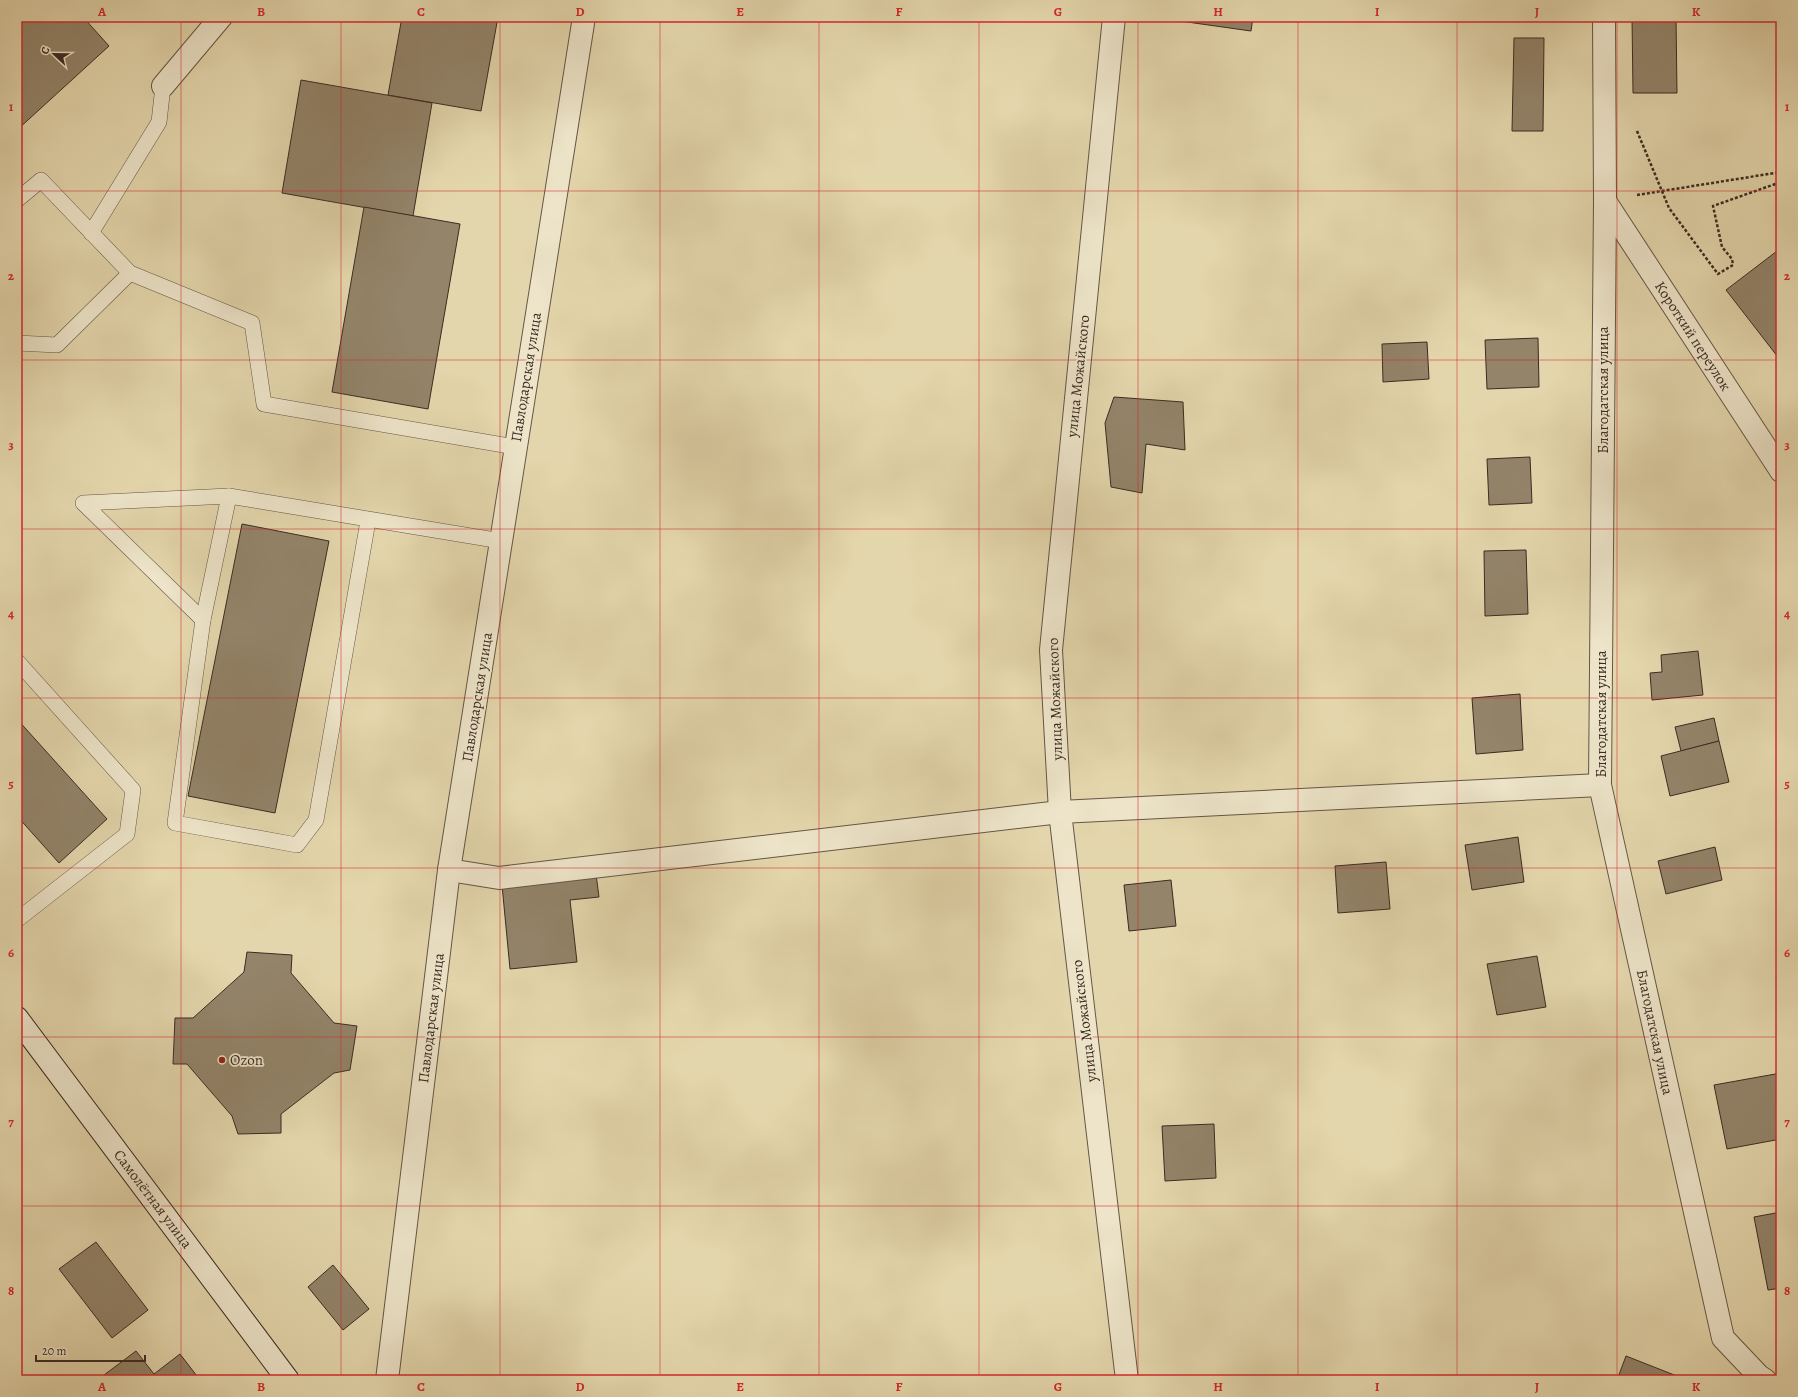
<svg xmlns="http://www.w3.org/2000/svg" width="1798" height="1397" font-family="Alegreya,serif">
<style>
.building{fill:#93846a;stroke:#3b2b23}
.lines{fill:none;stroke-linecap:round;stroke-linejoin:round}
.lane-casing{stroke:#655645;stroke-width:16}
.street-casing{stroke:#655645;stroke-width:24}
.secondary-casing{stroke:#3b2b23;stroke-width:24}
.path{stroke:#3b2b23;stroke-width:2.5;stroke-dasharray:3 2;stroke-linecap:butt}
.lane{stroke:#ede4c9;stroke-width:15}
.street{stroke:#ede4c9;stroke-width:22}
.secondary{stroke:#ede4c9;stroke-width:22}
.grid{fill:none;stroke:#d62828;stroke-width:1;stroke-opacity:0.55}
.poi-dot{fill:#8f2418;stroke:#ede4c9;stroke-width:1.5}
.labels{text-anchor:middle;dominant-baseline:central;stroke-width:3.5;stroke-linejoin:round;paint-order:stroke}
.street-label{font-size:15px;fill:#3b2b23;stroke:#ede4c9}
.poi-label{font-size:15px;fill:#3b2b23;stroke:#ede4c9;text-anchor:start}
.neatline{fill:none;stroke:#d62828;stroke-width:1.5}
.grid-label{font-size:13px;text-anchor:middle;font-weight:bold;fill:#d62828}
</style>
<rect width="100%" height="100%" fill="#e4d6ac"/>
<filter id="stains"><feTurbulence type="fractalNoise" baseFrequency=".005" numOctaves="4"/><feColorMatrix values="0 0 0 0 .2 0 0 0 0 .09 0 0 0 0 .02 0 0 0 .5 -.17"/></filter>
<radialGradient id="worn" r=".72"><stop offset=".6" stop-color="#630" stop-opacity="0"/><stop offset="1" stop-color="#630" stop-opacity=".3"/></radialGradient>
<g class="building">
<polygon points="21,17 83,17 109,46 17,130 17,21"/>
<polygon points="402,17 498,17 481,111 388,95"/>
<polygon points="1180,17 1253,17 1251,31 1180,21"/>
<polygon points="1632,17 1676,17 1677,93 1633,93"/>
<polygon points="1514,38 1544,38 1543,131 1512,131"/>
<polygon points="301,80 432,103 413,216 282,193"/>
<polygon points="364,207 460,224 428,409 332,392"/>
<polygon points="1781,248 1781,361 1726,290"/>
<polygon points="1538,338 1539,387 1487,389 1485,340"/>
<polygon points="1427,342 1429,379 1383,382 1382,344"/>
<polygon points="1114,397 1183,402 1185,450 1146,444 1142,493 1111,487 1105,423"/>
<polygon points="1530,457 1532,503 1489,505 1487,459"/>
<polygon points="242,524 329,541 275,813 188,796"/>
<polygon points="1526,550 1528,614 1485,616 1484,551"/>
<polygon points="1698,651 1703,695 1652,700 1650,673 1662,672 1661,655"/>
<polygon points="1520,694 1523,750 1476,754 1472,698"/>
<polygon points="1714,718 1719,741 1681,751 1675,727"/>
<polygon points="17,719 107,819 59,863 17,816"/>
<polygon points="1719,741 1729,782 1670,796 1661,756"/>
<polygon points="1518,837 1524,882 1472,890 1465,845"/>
<polygon points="1715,847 1722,880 1666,894 1658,861"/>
<polygon points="1386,862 1390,909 1338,913 1335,866"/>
<polygon points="596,874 599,897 570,900 577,962 510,969 502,885"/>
<polygon points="1171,880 1176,926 1129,931 1124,885"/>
<polygon points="247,952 292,955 291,973 334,1023 357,1026 350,1070 334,1073 281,1114 281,1133 238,1134 232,1116 187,1064 173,1064 175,1018 193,1018 244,972"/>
<polygon points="1537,956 1546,1007 1497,1015 1487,964"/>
<polygon points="1781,1073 1781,1139 1727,1149 1714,1085"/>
<polygon points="1214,1124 1216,1178 1165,1181 1162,1126"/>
<polygon points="1781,1212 1781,1288 1768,1290 1754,1217"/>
<polygon points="96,1242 148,1310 112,1338 59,1269"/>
<polygon points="333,1265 369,1309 343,1330 308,1287"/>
<polygon points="136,1351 154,1374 180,1354 200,1380 102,1380 100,1378"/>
<polygon points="1626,1356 1687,1380 1617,1380"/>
</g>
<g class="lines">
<g class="lane-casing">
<g id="lane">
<polyline points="17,200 41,180 130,273 252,323 264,404 515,447"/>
<polyline points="91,233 159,122 163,86"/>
<polyline points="17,343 57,345 130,273"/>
<polyline points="229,496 203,620 175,823 297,845 316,820 368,521"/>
<polyline points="203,620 83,503 229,496 501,541"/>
<polyline points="17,661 133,790 127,834 17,920"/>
</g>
</g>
<g class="street-casing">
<g id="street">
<polyline points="1114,17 1051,650 1060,812 1127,1380"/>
<polyline points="1604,17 1605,201 1600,785 1723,1338 1759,1376 1765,1380"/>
<polyline points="163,86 221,17"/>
<polyline points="1605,201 1781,471"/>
<polyline points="449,870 499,878 1060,812 1600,785"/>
<polyline points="387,1380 449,870 584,17"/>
</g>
</g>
<g class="secondary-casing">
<polyline id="secondary" points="17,1018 288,1380"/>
</g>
<g class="path">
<polyline points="1637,131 1669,208 1718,274 1733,265 1732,259 1722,247 1713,206 1781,182"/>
<polyline points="1637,195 1781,172"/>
</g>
<use href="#lane" class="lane"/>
<use href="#street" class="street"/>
<use href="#secondary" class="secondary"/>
</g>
<path class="grid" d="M181,17V1380M341,17V1380M500,17V1380M660,17V1380M819,17V1380M979,17V1380M1138,17V1380M1298,17V1380M1457,17V1380M1617,17V1380M17,191H1781M17,360H1781M17,529H1781M17,698H1781M17,868H1781M17,1037H1781M17,1206H1781"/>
<circle class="poi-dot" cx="222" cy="1060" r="4"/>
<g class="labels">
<g class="street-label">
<text transform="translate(1693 336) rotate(57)">Короткий переулок</text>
<text transform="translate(1078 376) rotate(-84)">улица Можайского</text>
<text transform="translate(526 377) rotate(-81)">Павлодарская улица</text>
<text transform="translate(1603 390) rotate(-90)">Благодатская улица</text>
<text transform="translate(477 697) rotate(-81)">Павлодарская улица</text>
<text transform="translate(1055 699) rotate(-92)">улица Можайского</text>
<text transform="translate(1601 714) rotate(-90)">Благодатская улица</text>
<text transform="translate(431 1018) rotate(-83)">Павлодарская улица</text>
<text transform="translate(1084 1021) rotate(-97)">улица Можайского</text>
<text transform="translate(1655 1032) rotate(78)">Благодатская улица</text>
<text transform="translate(153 1199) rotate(53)">Самолётная улица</text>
</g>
<g class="poi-label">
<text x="230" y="1060">Ozon</text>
</g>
</g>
<rect width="1798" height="1397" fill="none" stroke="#e4d6ac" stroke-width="44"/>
<g transform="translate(54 54) rotate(292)" stroke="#ede4c9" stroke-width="3" paint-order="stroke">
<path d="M0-3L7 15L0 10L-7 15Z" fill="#3b2b23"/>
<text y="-6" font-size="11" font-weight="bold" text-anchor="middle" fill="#3b2b23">С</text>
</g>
<path d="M36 1355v6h109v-6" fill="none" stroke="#3b2b23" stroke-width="2"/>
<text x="42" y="1355" font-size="12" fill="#3b2b23" stroke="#ede4c9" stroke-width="3" paint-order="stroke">20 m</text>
<rect x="22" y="22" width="1754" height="1353" class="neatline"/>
<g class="grid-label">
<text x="102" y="16">A</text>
<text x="261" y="16">B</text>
<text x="421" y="16">C</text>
<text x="580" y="16">D</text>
<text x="740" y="16">E</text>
<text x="899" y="16">F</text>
<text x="1058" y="16">G</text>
<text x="1218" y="16">H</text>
<text x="1377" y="16">I</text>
<text x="1537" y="16">J</text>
<text x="1696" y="16">K</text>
<text x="11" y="111">1</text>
<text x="1787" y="111">1</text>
<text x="11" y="280">2</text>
<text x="1787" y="280">2</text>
<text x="11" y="449">3</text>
<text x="1787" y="449">3</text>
<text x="11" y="618">4</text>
<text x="1787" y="618">4</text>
<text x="11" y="788">5</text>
<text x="1787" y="788">5</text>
<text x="11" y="957">6</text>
<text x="1787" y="957">6</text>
<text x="11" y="1126">7</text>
<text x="1787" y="1126">7</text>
<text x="11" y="1295">8</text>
<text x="1787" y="1295">8</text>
<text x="102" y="1391">A</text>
<text x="261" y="1391">B</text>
<text x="421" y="1391">C</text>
<text x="580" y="1391">D</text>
<text x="740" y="1391">E</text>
<text x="899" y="1391">F</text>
<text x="1058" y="1391">G</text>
<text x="1218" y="1391">H</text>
<text x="1377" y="1391">I</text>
<text x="1537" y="1391">J</text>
<text x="1696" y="1391">K</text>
</g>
<rect width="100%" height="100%" filter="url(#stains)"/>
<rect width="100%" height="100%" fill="url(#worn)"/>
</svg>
